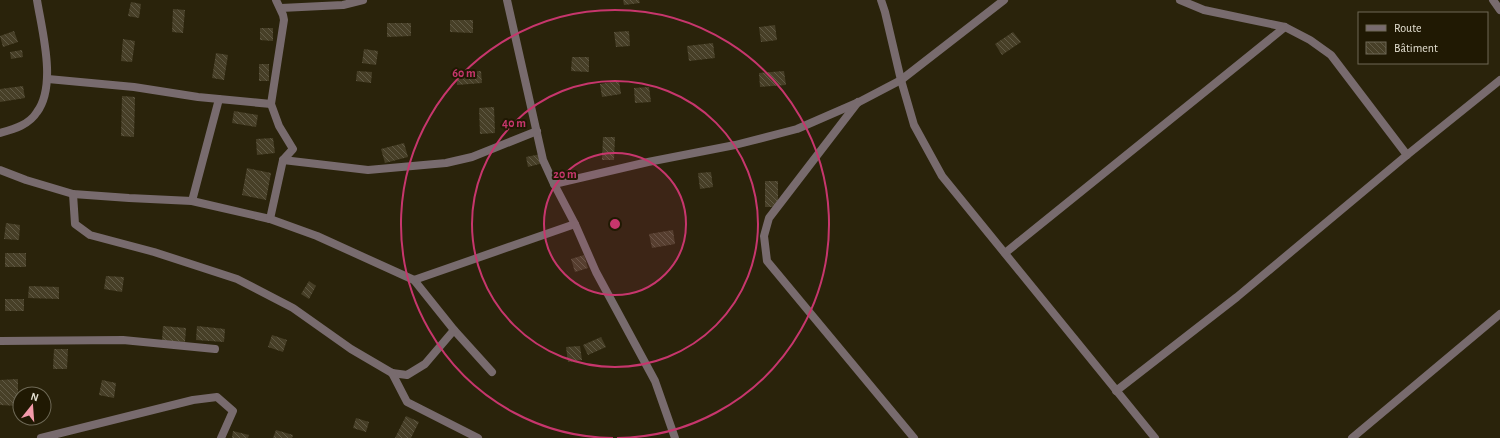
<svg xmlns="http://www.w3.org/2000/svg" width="1500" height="438" font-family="'Alegreya Sans',sans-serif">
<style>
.building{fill:url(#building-back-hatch)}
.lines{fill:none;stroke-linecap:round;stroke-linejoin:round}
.street{stroke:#786b6e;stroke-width:8}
.ring{fill:none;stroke:#c7366d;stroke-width:2}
.centre{fill:#c7366d;stroke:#201903;stroke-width:2}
.ring-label{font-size:12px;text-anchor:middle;font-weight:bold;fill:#c7366d;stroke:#201903;stroke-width:4;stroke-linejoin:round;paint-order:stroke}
</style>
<defs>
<pattern id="building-back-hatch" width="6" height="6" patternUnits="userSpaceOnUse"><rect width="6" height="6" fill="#473f27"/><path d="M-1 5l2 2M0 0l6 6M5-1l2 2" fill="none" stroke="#615a45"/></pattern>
</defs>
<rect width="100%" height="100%" fill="#2a230b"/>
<g class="building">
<polygon points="623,0 639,0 640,3 624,5"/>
<polygon points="131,2 141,4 139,18 128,16"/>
<polygon points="173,9 185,10 183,33 172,32"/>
<polygon points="450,20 473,20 473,33 450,32"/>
<polygon points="387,23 411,23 411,36 387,37"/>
<polygon points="775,25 777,40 761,42 759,27"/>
<polygon points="260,28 273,28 273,41 260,40"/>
<polygon points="14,31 18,42 3,47 0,36"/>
<polygon points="629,31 630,46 616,47 614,32"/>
<polygon points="1013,32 1021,42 1002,55 995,44"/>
<polygon points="123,39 135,41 132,62 121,61"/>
<polygon points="713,43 715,58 689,61 687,46"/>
<polygon points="364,49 378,51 376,65 362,63"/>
<polygon points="22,50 23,57 11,59 10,52"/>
<polygon points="216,53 228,55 224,80 212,78"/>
<polygon points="572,57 589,57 589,72 571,71"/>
<rect x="259" y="64" width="10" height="17"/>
<polygon points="357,71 372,72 371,83 356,81"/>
<polygon points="481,71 482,83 457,85 456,72"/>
<polygon points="784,71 786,85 760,87 759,73"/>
<polygon points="619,81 621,94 602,97 600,84"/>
<polygon points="23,86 25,98 0,102 0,89"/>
<polygon points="649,87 651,102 635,103 634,88"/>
<polygon points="122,96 135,97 134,137 121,136"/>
<polygon points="494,107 495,133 480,134 479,108"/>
<polygon points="234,111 258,115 256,127 232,123"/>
<polygon points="603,137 615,137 614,160 602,160"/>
<polygon points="273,138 275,153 257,155 256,139"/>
<polygon points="404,143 408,157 385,163 381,149"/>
<polygon points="541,154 543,163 528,167 526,157"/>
<polygon points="247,168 271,173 266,200 242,195"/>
<polygon points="711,172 713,187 700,189 698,173"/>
<rect x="765" y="181" width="13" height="26"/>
<polygon points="6,223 20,225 19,240 4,239"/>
<polygon points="673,230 675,244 652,248 649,234"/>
<rect x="5" y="253" width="21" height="14"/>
<polygon points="584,255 588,268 575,272 571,259"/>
<polygon points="106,276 124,277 122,292 104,289"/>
<polygon points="309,281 316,286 309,299 301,294"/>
<polygon points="29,286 59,287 59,299 28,298"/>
<rect x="5" y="299" width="19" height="12"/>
<polygon points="163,326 186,328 185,342 162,341"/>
<polygon points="197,326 225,329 224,342 196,340"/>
<polygon points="272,335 287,340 283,352 268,347"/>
<polygon points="601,337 606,347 588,355 583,345"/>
<polygon points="580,346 582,360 568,362 566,347"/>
<polygon points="54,349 68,349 67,369 53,369"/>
<polygon points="18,379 18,406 0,405 0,380"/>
<polygon points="102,380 116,383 114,398 99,395"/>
<polygon points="406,416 419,422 411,438 395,438"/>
<polygon points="356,418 369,422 366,432 353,428"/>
<polygon points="276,430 293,435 292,438 273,438"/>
<polygon points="233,431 249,435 248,438 232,438"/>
</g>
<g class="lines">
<g class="street">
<polyline points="507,0 543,160 554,184 575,224 596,272 655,381 675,438"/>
<polyline points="881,0 885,12 901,80 914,125 942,176 1155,438"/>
<polyline points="1180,0 1204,10 1285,27 1310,40 1331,55 1407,155"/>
<polyline points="1493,0 1500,10"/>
<polyline points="281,8 343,5 363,0"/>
<polyline points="48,79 134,87 198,97 271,104"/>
<polyline points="858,102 769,218 764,236 767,261 914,438"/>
<path d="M0,133C14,129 29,125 37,112C57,85 42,31 37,0"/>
<polyline points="283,160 368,170 446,163 472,157 537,131"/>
<polyline points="0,170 26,180 73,194 129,198 192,201 270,219 317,236 414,280 454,330 492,372"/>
<polyline points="554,184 648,162 735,145 797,129 859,102 901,80 1004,0"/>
<polyline points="73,194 75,224 90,235 154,252 237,279 293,308 351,349 392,373 407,375 425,364 454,330"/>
<polyline points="192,201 219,99"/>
<polyline points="270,219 283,160 293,149 279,126 271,104 284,20 283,15 276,0"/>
<polyline points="1005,253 1285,27"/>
<polyline points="414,280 575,224"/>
<polyline points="0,341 123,340 215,349"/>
<polyline points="392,373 407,402 478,438"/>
<polyline points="1116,391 1237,297 1407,155 1500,80"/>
<polyline points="41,438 193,400 217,397 233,411 221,438"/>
<polyline points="1352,438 1500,314"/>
</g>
</g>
<circle cx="615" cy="224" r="71" fill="#c7366d" fill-opacity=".12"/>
<g class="ring">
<circle cx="615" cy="224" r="71"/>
<circle cx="615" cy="224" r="143"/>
<path d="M613 438A214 214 0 1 1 617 438"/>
</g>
<circle cx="615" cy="224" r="6" class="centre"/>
<g class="ring-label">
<text x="464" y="77">60 m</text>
<text x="514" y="127">40 m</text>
<text x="565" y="178">20 m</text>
</g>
<rect x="1358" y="12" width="130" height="52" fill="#201903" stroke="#6e6956"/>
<rect x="1366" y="25" width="20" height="6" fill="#786b6e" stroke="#6e6956"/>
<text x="1394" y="32" font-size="12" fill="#e4e0d2">Route</text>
<rect x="1366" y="42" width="20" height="12" fill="url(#building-back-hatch)" stroke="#6e6956"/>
<text x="1394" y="52" font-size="12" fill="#e4e0d2">Bâtiment</text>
<g transform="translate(32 406) rotate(17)"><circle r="19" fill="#201903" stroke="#6e6956"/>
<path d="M0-3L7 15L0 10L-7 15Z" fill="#f39aaa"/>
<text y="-6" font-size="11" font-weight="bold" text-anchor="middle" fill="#e4e0d2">N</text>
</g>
</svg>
